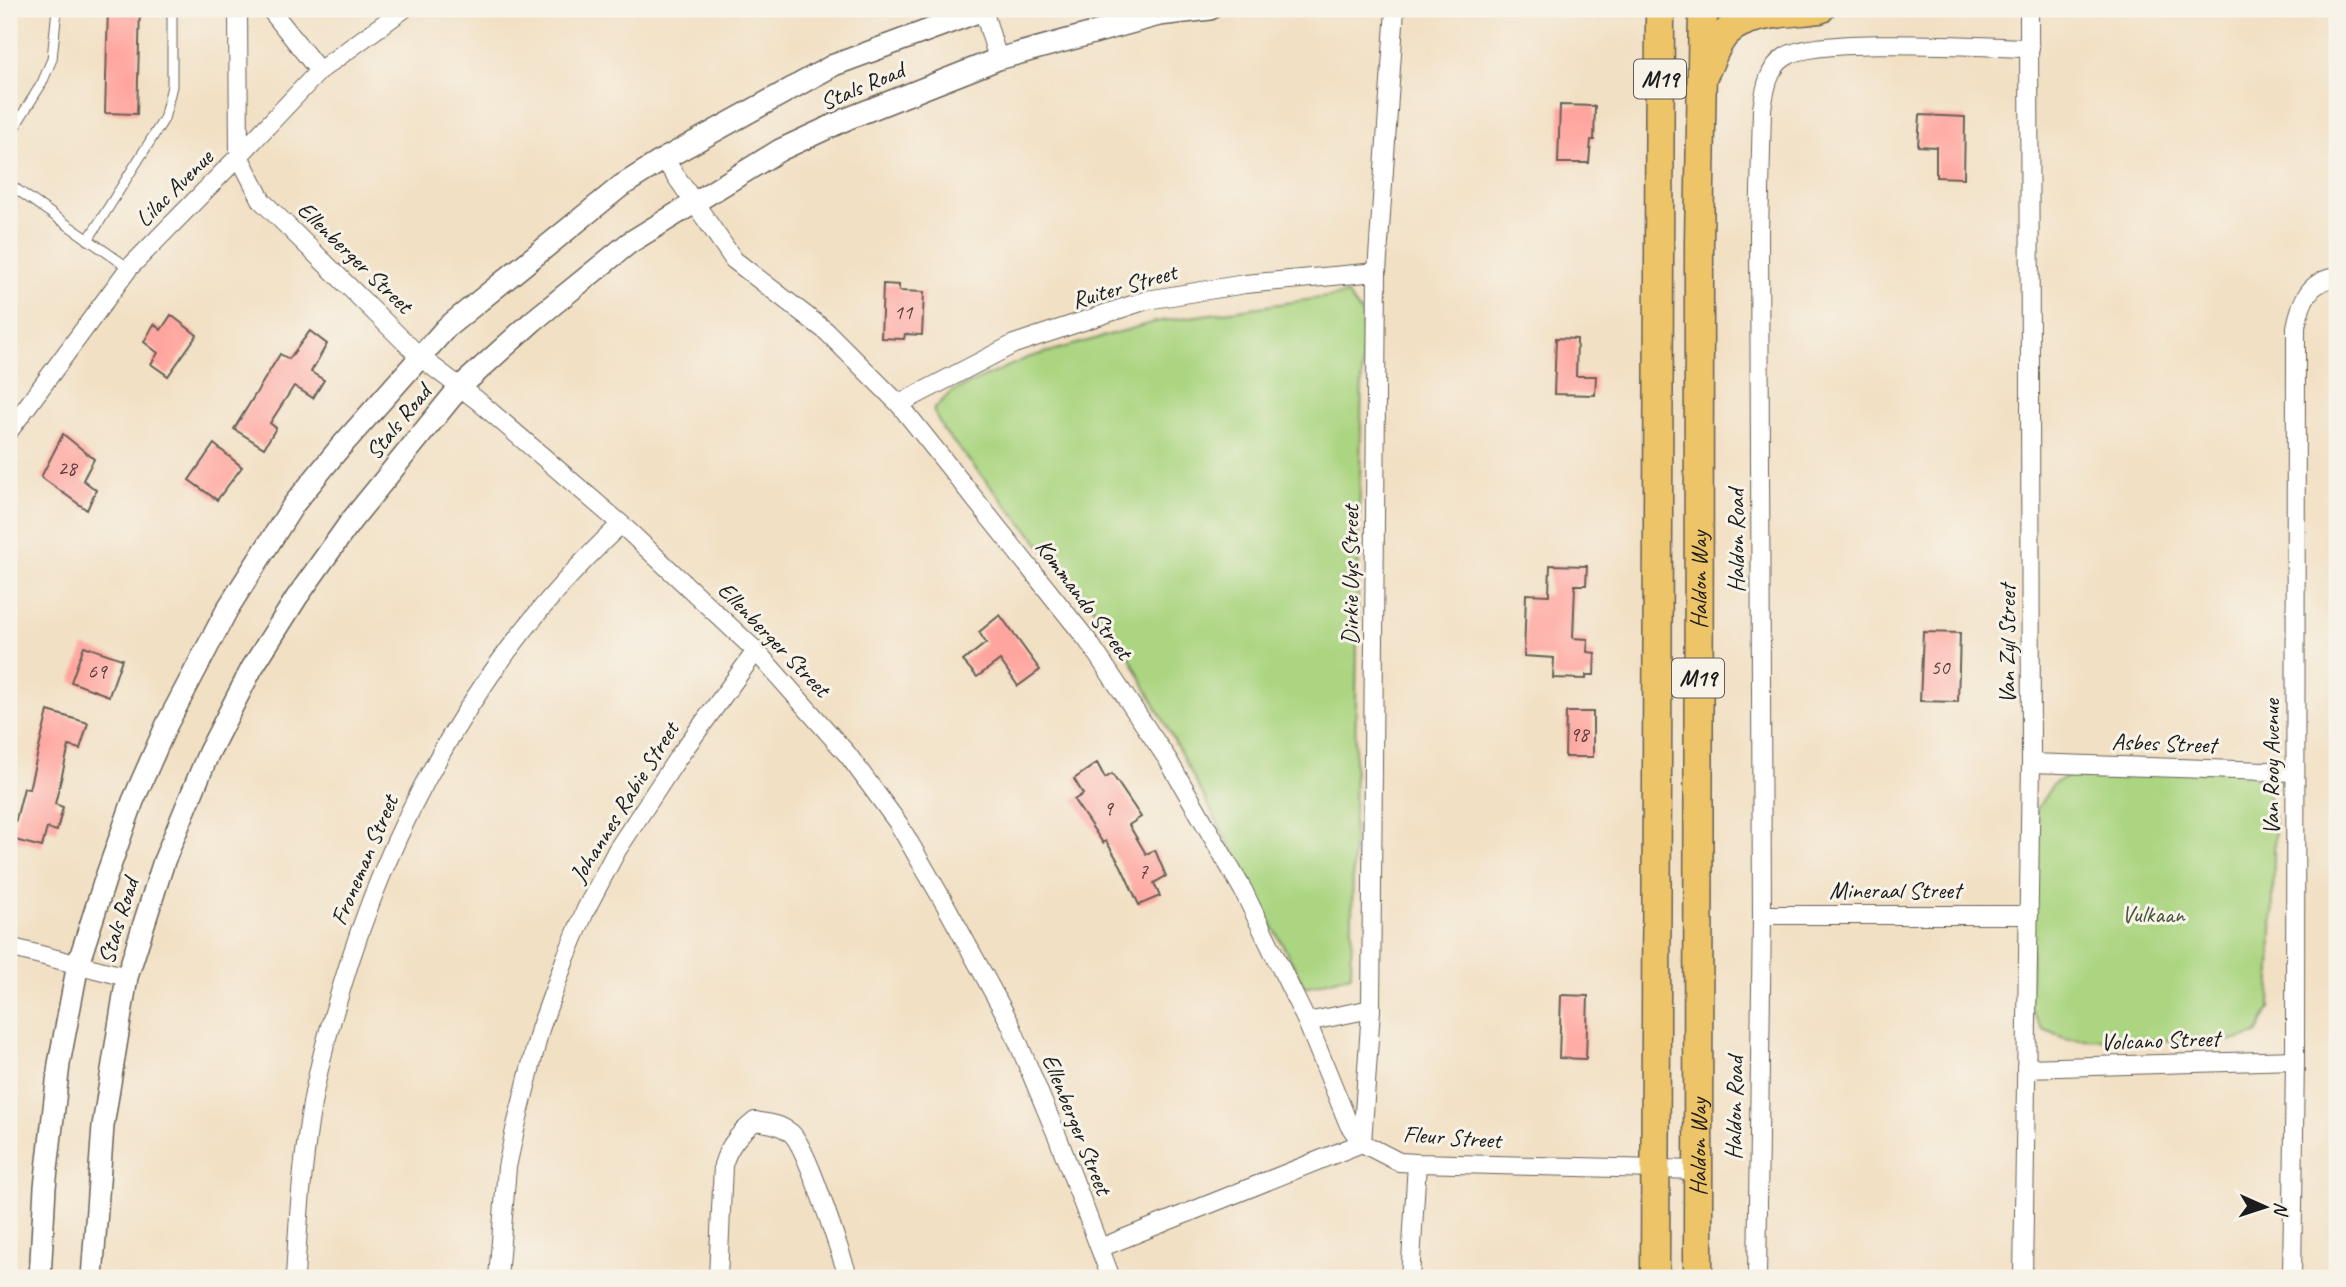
<svg xmlns="http://www.w3.org/2000/svg" width="2346" height="1287" font-family="Caveat,sans-serif">
<style>
.green{fill:#abd581;stroke:#64784e;stroke-width:2}
.building{fill:#ffa59f}
.lines{fill:none;stroke-linecap:round;stroke-linejoin:round}
.service-casing{stroke:#676157;stroke-width:11}
.minor-casing{stroke:#676157;stroke-width:20}
.tertiary-casing{stroke:#676157;stroke-width:24}
.trunk-casing{stroke:#676157;stroke-width:31}
.service{stroke:#fff;stroke-width:9}
.minor{stroke:#fff;stroke-width:18}
.tertiary{stroke:#fff;stroke-width:21}
.trunk{stroke:#eec469;stroke-width:28}
.labels{text-anchor:middle;dominant-baseline:central;stroke-width:6;stroke-linejoin:round;paint-order:stroke}
.number-label{font-size:21px;fill:#553e3d}
.shield{fill:#f7f3e8;stroke:#5e5c59;stroke-width:2}
.shield-label{font-size:23px;font-weight:bold;fill:#1c1c1c}
.street-label{font-size:24px;fill:#1c1c1c;stroke:#f7f3e8}
.park-label{font-size:24px;fill:#47543a;stroke:#f7f3e8}
</style>
<rect width="100%" height="100%" fill="#f7f3e8"/>
<filter id="ink" filterUnits="userSpaceOnUse"><feTurbulence type="fractalNoise" baseFrequency=".0143" numOctaves="2"/><feDisplacementMap in="SourceGraphic" scale="14" xChannelSelector="R" yChannelSelector="G"/><feConvolveMatrix kernelMatrix="1 2 1 2 8 2 1 2 1" color-interpolation-filters="sRGB"/></filter>
<filter id="wash" filterUnits="userSpaceOnUse"><feTurbulence type="fractalNoise" baseFrequency=".00686" numOctaves="4" result="noise"/><feDisplacementMap in="SourceGraphic" scale="28" xChannelSelector="R" yChannelSelector="G"/><feGaussianBlur stdDeviation="1.57" result="paint"/><feColorMatrix in="noise" values="0 0 0 0 0 0 0 0 0 0 0 0 0 0 0 0 0 1.4 0 .05"/><feComposite in="paint" operator="in"/></filter>
<g filter="url(#wash)">
<rect width="100%" height="100%" fill="#f2e0c4"/>
<g class="green">
<polygon points="1347,294 1363,316 1351,975 1305,987 1120,639 943,430 933,410 951,392 1027,358 1155,322"/>
<polygon points="2244,769 2265,783 2275,821 2270,1008 2257,1034 2232,1041 2067,1039 2043,1029 2030,1008 2036,810 2053,784 2076,772"/>
</g>
<g id="blocks">
<g class="building">
<polygon points="108,9 140,9 137,114 105,113"/>
<polygon points="1560,105 1595,106 1594,140 1591,140 1589,163 1558,163"/>
<polygon points="1920,115 1965,117 1964,178 1936,177 1936,147 1918,146"/>
<polygon points="883,284 899,285 899,291 924,292 922,335 905,334 904,339 881,338"/>
<polygon points="171,315 197,335 168,376 151,364 158,353 144,342 154,324 161,330"/>
<polygon points="310,331 327,344 311,372 324,380 313,398 294,386 270,423 276,428 264,448 234,429 280,354 289,359"/>
<polygon points="1556,338 1577,339 1576,376 1596,376 1595,395 1554,394"/>
<polygon points="63,434 94,459 83,480 96,490 87,510 41,477"/>
<polygon points="214,444 242,467 217,500 189,480"/>
<polygon points="1550,565 1587,566 1586,585 1575,585 1573,638 1588,639 1587,652 1595,653 1594,675 1586,675 1586,679 1553,678 1554,658 1524,656 1526,594 1549,595"/>
<polygon points="1000,615 1040,670 1018,686 1000,660 977,677 963,661 986,643 979,632"/>
<polygon points="1923,632 1960,633 1958,702 1920,701"/>
<polygon points="84,646 122,659 109,696 71,682"/>
<polygon points="48,711 88,723 80,749 69,746 55,804 63,807 57,831 47,828 42,847 11,839 24,788 29,789"/>
<polygon points="1566,712 1593,712 1593,757 1565,757"/>
<polygon points="1097,763 1105,778 1112,774 1141,817 1129,825 1146,854 1155,850 1166,876 1154,883 1160,896 1139,905 1121,866 1106,841 1103,843 1074,800 1083,794 1074,779"/>
<polygon points="1561,995 1588,996 1586,1059 1559,1058"/>
</g>
</g>
</g>
<g filter="url(#ink)">
<use href="#blocks" fill-opacity="0" stroke="#676157" stroke-width="2"/>
<g class="lines">
<g class="service-casing">
<g id="service">
<polyline points="9,136 42,83 52,59 57,9"/>
<polyline points="9,184 129,268"/>
<polyline points="88,240 164,119 172,86 172,9"/>
</g>
</g>
<g class="minor-casing">
<g id="minor">
<polyline points="238,9 239,156 262,201 420,357 477,400 621,524 756,651 848,755 898,823 945,904 1010,1023 1058,1138 1111,1278"/>
<polyline points="270,9 319,71"/>
<polyline points="983,9 998,59"/>
<polyline points="664,159 734,260 826,331 899,404 1088,641 1168,760 1243,890 1307,1022 1349,1125 1362,1143 1399,1162 1417,1163 1698,1170"/>
<polyline points="899,404 1014,344 1147,300 1245,284 1377,272"/>
<polyline points="9,431 129,268 239,156 319,71 404,9"/>
<polyline points="2031,763 2295,772"/>
<polyline points="1762,915 2029,915"/>
<polyline points="9,947 127,977"/>
<polyline points="1307,1022 1371,1009"/>
<polyline points="2026,1068 2295,1060"/>
<polyline points="1362,1143 1371,1009 1377,272 1395,9"/>
<polyline points="1100,1248 1362,1143"/>
<path d="M295,1278C298,1220 302,1162 312,1104C318,1068 328,1032 339,996C392,815 483,654 621,524"/>
<polyline points="498,1278 507,1167 515,1130 540,1029 566,957 586,909 617,850 677,759 756,651"/>
<path d="M718,1278L723,1165C729,1145 739,1134 755,1121C768,1123 780,1124 791,1133C808,1147 839,1252 849,1278"/>
<polyline points="1410,1278 1417,1163"/>
<path d="M1757,1278L1762,915L1759,232L1762,109C1765,90 1768,68 1785,57C1816,36 1985,47 2030,48"/>
<polyline points="2023,1278 2031,763 2029,9"/>
<path d="M2292,1278L2295,1060L2296,327C2301,302 2308,281 2337,277"/>
</g>
</g>
<g class="tertiary-casing">
<g id="tertiary">
<polyline points="40,1278 45,1187 59,1064 78,964 105,880 133,801 167,724 228,608 294,504 337,451 446,328 621,186 664,159 834,65 986,9"/>
<polyline points="92,1278 103,1126 127,977 164,861 209,752 252,668 297,597 351,521 459,388 533,321 629,243 780,150 849,118 998,59 1159,15 1210,9"/>
</g>
</g>
<g class="trunk-casing">
<g id="trunk">
<path d="M1705,72C1711,60 1716,43 1726,33C1746,12 1793,13 1820,9"/>
<polyline points="1655,1278 1660,9"/>
<path id="s1" d="M1698,1278L1699,242L1703,9"/>
</g>
</g>
<use href="#service" class="service"/>
<use href="#minor" class="minor"/>
<use href="#tertiary" class="tertiary"/>
<use href="#trunk" class="trunk"/>
</g>
</g>
<g class="labels">
<g class="number-label">
<text x="903" y="312">11</text>
<text x="67" y="468">28</text>
<text x="1940" y="667">50</text>
<text x="97" y="671">69</text>
<text x="1579" y="734">98</text>
<text x="1108" y="808">9</text>
<text x="1143" y="871">7</text>
</g>
<g class="shield">
<rect x="1634" y="59.5" width="52" height="39" rx="5"/>
<rect x="1672" y="658.5" width="52" height="39" rx="5"/>
</g>
<g class="shield-label">
<text x="1660" y="79">M19</text>
<text x="1698" y="678">M19</text>
</g>
<g class="street-label">
<text transform="translate(862 86) rotate(-23)">Stals Road</text>
<text transform="translate(174 188) rotate(-45)">Lilac Avenue</text>
<text transform="translate(355 257) rotate(44)">Ellenberger Street</text>
<text transform="translate(1124 286) rotate(-16)">Ruiter Street</text>
<text transform="translate(398 422) rotate(-51)">Stals Road</text>
<text transform="translate(1736 541) rotate(-90)">Haldon Road</text>
<text transform="translate(1350 575) rotate(-90)">Dirkie Uys Street</text>
<text stroke="none"><textPath href="#s1" startOffset="698">Haldon Way</textPath></text>
<text transform="translate(1084 599) rotate(53)">Kommando Street</text>
<text transform="translate(774 639) rotate(46)">Ellenberger Street</text>
<text transform="translate(2007 644) rotate(-90)">Van Zyl Street</text>
<text transform="translate(2164 743) rotate(2)">Asbes Street</text>
<text transform="translate(2271 767) rotate(-90)">Van Rooy Avenue</text>
<text transform="translate(624 802) rotate(-58)">Johannes Rabie Street</text>
<text transform="translate(364 860) rotate(-67)">Froneman Street</text>
<text x="1895" y="890">Mineraal Street</text>
<text transform="translate(118 921) rotate(-73)">Stals Road</text>
<text transform="translate(2160 1040) rotate(-2)">Volcano Street</text>
<text transform="translate(1734 1108) rotate(-89)">Haldon Road</text>
<text transform="translate(1077 1124) rotate(68)">Ellenberger Street</text>
<text transform="translate(1452 1137) rotate(4)">Fleur Street</text>
<text stroke="none"><textPath href="#s1" startOffset="131">Haldon Way</textPath></text>
</g>
<g class="park-label">
<text x="2153" y="914">Vulkaan</text>
</g>
</g>
<rect width="2346" height="1287" fill="none" stroke="#f7f3e8" stroke-width="35"/>
<g transform="translate(2265 1207) rotate(93)" stroke="#f7f3e8" stroke-width="5" paint-order="stroke">
<path d="M0-5L12 26L0 18L-12 26Z" fill="#1c1c1c"/>
<text y="-10" font-size="19" font-weight="bold" text-anchor="middle" fill="#1c1c1c">N</text>
</g>
</svg>
